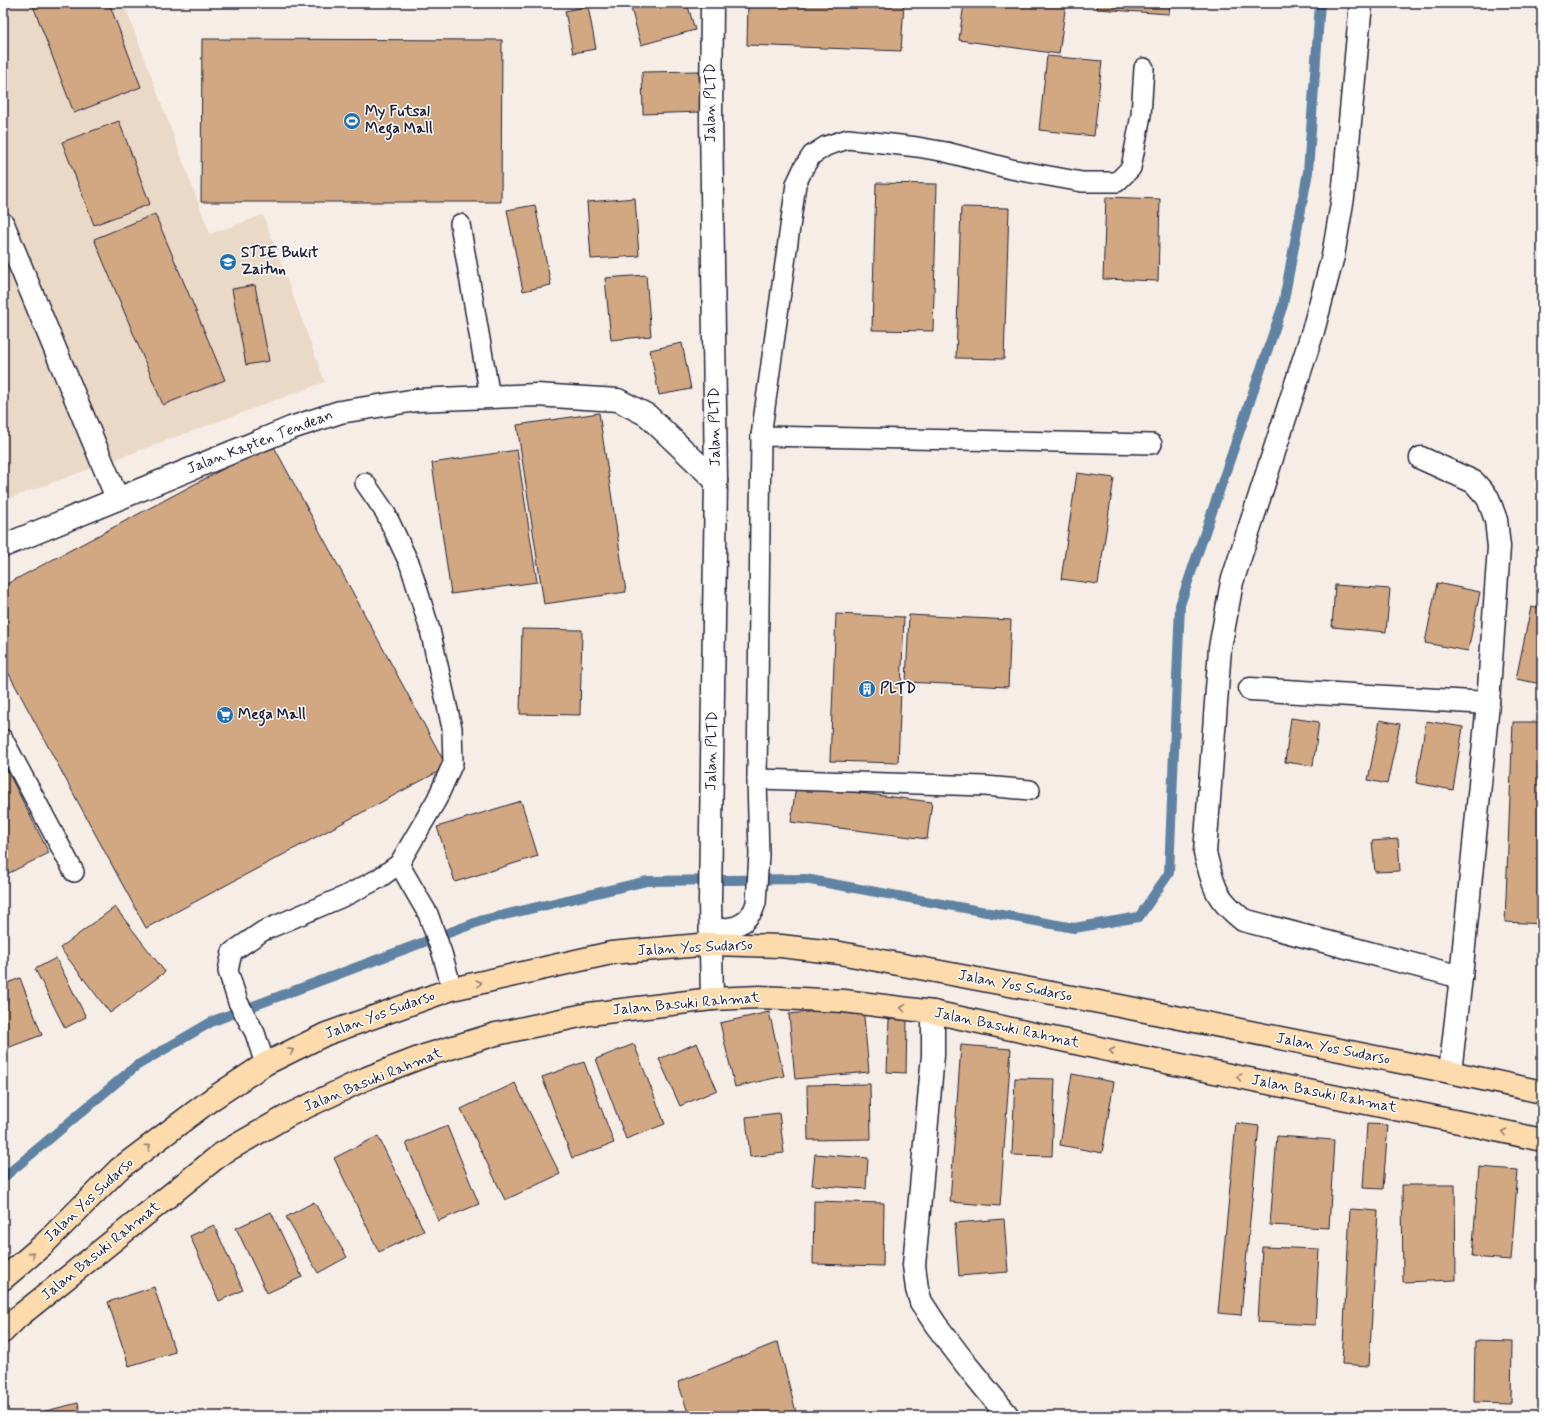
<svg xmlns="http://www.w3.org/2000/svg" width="1545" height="1419" font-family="Mynerve,sans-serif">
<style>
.built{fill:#ebd9c8;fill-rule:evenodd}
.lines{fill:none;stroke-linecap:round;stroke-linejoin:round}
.stream{stroke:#6082a3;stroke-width:10}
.building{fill:#d2a883;stroke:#22223b}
.lane-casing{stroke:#22223b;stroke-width:22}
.street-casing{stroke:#22223b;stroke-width:25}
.highway-casing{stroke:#22223b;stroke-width:25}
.lane{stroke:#fff;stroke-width:19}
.street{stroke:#fff;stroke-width:22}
.highway{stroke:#fddbac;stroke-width:22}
.oneway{stroke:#907e74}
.labels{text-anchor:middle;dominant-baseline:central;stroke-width:3;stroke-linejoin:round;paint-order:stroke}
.street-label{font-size:15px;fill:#22223b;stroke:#fff}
.poi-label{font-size:15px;font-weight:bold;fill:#22223b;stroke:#fff;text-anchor:start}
</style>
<rect width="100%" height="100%" fill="#f6eee6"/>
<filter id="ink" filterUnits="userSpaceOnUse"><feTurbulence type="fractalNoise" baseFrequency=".025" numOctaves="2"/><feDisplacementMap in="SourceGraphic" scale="8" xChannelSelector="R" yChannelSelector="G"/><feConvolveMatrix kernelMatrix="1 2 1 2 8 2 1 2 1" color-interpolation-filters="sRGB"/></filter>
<g filter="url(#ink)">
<path class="built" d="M3,3H32L74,113L141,87L109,3H124L210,234L263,215L325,382L3,501ZM119,122L150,204L94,225L62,142ZM155,214L225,380L163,405L94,239ZM255,285L269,361L246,365L232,289Z"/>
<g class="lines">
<polyline class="stream" points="3,1178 136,1066 213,1021 483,920 647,881 805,879 1074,928 1139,917 1169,873 1180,605 1283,305 1308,172 1320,3"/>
</g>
<g class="building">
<polygon points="32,3 109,3 141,87 74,113"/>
<polygon points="650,3 687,3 695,30 641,45 631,8"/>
<polygon points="748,3 904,3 901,51 747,45"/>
<polygon points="964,3 1066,3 1059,54 959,40"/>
<polygon points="1097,3 1170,3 1169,14 1097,9"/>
<polygon points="588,6 596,49 573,53 565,11"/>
<polygon points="202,39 502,40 501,202 201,202"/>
<polygon points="1047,56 1102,61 1094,136 1039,130"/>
<polygon points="699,71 700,112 643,114 642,72"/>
<polygon points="119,121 150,204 94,225 62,142"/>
<polygon points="876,183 937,184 933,331 872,330"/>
<polygon points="1106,197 1160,199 1158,281 1103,279"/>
<polygon points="635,198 639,256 591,259 587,202"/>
<polygon points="535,205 551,285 523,291 507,210"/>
<polygon points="961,207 1009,208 1004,359 956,358"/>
<polygon points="155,214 225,380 163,405 94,239"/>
<polygon points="646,275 651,336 611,340 605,278"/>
<polygon points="255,285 269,361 246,365 232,289"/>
<polygon points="682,343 691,389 659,395 650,350"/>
<polygon points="599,413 626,592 544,604 517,425"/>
<polygon points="272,443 447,767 146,928 3,663 3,586"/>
<polygon points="517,450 537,582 451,594 432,463"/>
<polygon points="1077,473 1114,478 1098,584 1061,579"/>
<polygon points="1437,583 1480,592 1468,651 1425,643"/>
<polygon points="1335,585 1390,589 1386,632 1332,627"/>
<polygon points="1531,607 1542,609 1542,676 1541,684 1516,679"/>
<polygon points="836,614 904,617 898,763 830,761"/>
<polygon points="909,615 1011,620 1008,687 906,682"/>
<polygon points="522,629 582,630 580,715 520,714"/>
<polygon points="1291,718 1319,722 1313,766 1285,762"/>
<polygon points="1380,720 1400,724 1387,784 1368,780"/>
<polygon points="1426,721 1463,727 1453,790 1416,783"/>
<polygon points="1513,722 1542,722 1542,924 1505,922"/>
<polygon points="3,762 49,853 3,876"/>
<polygon points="796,785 932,802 927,839 791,822"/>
<polygon points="521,801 538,856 455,882 437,827"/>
<polygon points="1398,839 1400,871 1375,872 1372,841"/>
<polygon points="115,907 165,972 110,1013 60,948"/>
<polygon points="56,958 86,1017 65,1028 35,969"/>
<polygon points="20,978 42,1035 7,1048 3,1039 3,985"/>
<polygon points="863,1006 869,1072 795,1079 789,1014"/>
<polygon points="769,1012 784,1076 735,1087 720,1023"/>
<polygon points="889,1019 907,1020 906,1073 887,1072"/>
<polygon points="697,1043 717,1090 680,1106 659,1059"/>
<polygon points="634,1044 665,1124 626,1139 596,1059"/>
<polygon points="961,1045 1011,1049 1000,1206 950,1202"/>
<polygon points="584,1062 614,1143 572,1158 542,1077"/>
<polygon points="1072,1074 1114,1082 1102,1153 1060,1145"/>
<polygon points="1015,1078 1055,1079 1052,1156 1012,1155"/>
<polygon points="515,1083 560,1174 505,1200 461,1109"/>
<polygon points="870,1084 871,1139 808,1140 807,1085"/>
<polygon points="779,1113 784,1153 750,1157 746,1117"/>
<polygon points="1236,1123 1259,1126 1241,1315 1218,1313"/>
<polygon points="1367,1124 1388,1125 1383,1189 1363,1188"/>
<polygon points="447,1126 479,1204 438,1221 406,1143"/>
<polygon points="378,1136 424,1231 379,1252 334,1158"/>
<polygon points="1277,1136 1334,1140 1329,1228 1270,1225"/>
<polygon points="815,1154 868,1158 866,1189 812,1185"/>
<polygon points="1479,1167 1518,1170 1511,1260 1472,1257"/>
<polygon points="1402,1185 1455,1185 1456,1280 1403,1282"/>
<polygon points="814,1201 884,1203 883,1266 813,1264"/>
<polygon points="314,1202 347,1257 318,1273 286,1217"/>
<polygon points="1350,1209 1378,1211 1369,1366 1342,1364"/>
<polygon points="271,1212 302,1277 267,1293 236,1228"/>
<polygon points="1004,1219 1008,1272 959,1276 955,1223"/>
<polygon points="214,1225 243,1290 219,1301 190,1236"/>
<polygon points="1262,1247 1319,1249 1315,1325 1258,1322"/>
<polygon points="154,1287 175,1352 129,1366 108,1302"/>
<polygon points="1475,1341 1512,1342 1511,1403 1474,1402"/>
<polygon points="778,1342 797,1416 689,1416 678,1382"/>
<polygon points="78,1403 81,1416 29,1416 29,1415"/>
</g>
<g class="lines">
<g class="lane-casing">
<g id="lane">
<polyline points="460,224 490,397"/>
<polyline points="761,436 1152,444"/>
<polyline points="3,739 74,872"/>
<polyline points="757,779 985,786 1030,790"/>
<polyline points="399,864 428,914 442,953 452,989"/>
<polyline points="710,931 736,926 744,922 753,911 756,903 759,854 757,779 761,436 796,184 804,167 812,155 826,146 848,139 917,147 946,152 1011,169 1082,182 1117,182 1131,168 1141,115 1144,68"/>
<polyline points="265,1064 255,1033 238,1002 228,971 232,952 263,931 345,896 378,879 399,864 437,799 453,763 452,728 430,630 410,565 385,512 365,483"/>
</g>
</g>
<g class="street-casing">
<g id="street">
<polyline points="712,3 711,117 716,481 710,901 712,999"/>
<path d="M1361,3L1343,197L1333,256L1313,331L1232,582L1220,648L1205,853C1214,887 1214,897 1243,920L1461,977"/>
<polyline points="3,224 117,498"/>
<polyline points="1421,458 1474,482 1488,498 1496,520 1499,547 1488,703 1461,977 1450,1072"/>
<polyline points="3,546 291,428 340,412 417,400 536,395 618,400 647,415 716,481"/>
<polyline points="1250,689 1488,703"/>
<polyline points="933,1012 933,1055 914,1265 917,1289 921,1302 936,1325 968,1367 1008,1416"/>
</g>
</g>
<g class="highway-casing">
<g id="highway">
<polyline points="3,1279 44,1244 119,1169 212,1099 265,1064 326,1034 452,989 611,953 711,944 781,946 840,953 1120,1006 1450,1072 1542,1092"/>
<polyline points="3,1332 17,1318 221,1154 289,1115 367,1078 424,1056 496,1034 589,1014 712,999 760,997 844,1001 933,1012 1117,1052 1459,1122 1542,1140"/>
</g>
</g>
<use href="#lane" class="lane"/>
<use href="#street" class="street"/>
<use href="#highway" class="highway"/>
</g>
<defs><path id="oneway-chevron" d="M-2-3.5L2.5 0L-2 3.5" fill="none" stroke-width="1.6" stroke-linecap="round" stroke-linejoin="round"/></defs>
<g class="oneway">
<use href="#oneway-chevron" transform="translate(479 983) rotate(-14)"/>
<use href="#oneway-chevron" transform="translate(903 1008) rotate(-173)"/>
<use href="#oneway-chevron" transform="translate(291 1051) rotate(-26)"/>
<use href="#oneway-chevron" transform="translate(1112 1051) rotate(-168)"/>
<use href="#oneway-chevron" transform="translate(1239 1077) rotate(-169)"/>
<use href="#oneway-chevron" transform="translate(1504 1132) rotate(-167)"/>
<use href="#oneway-chevron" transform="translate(148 1147) rotate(-37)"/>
<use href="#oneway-chevron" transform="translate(32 1254) rotate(-41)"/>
</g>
</g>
<defs>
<g id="stadium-disc" transform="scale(0.9)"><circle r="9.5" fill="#1f6fb2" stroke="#fff"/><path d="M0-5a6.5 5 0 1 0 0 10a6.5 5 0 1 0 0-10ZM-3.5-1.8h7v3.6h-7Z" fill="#fff"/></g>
<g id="university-disc" transform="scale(0.9)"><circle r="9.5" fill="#1f6fb2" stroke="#fff"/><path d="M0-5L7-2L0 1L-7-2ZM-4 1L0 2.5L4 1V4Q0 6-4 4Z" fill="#fff"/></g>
<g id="building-disc" transform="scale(0.9)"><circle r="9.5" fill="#1f6fb2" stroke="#fff"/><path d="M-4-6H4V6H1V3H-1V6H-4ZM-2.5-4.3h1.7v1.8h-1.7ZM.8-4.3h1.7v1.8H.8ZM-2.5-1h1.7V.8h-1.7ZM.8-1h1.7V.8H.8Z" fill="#fff"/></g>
<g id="supermarket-disc" transform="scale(0.9)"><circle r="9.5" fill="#1f6fb2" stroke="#fff"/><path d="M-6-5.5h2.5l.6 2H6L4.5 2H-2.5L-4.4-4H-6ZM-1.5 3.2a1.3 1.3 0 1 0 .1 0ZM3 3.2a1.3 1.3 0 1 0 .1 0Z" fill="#fff"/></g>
</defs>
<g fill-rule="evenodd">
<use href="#stadium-disc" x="352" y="121"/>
<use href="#university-disc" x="228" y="262"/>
<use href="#building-disc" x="867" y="689"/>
<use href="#supermarket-disc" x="225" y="715"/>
</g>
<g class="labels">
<g class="street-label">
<text transform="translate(711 103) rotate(-90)">Jalan PLTD</text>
<text transform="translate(715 427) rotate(-91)">Jalan PLTD</text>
<text transform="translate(260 442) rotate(-21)">Jalan Kapten Tendean</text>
<text transform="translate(712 751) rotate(-89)">Jalan PLTD</text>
<text transform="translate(695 948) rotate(-3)">Jalan Yos Sudarso</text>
<text transform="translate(1015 986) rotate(11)">Jalan Yos Sudarso</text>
<text transform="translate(686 1004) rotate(-5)">Jalan Basuki Rahmat</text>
<text transform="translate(380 1015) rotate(-20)">Jalan Yos Sudarso</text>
<text transform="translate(1007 1028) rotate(12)">Jalan Basuki Rahmat</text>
<text transform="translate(1333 1049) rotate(11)">Jalan Yos Sudarso</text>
<text transform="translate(373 1080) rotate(-22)">Jalan Basuki Rahmat</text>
<text transform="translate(1324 1094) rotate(11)">Jalan Basuki Rahmat</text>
<text transform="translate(89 1200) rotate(-43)">Jalan Yos Sudarso</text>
<text transform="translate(101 1251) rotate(-39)">Jalan Basuki Rahmat</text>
</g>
<g class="poi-label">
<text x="365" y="112">My Futsal<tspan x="365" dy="17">Mega Mall</tspan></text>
<text x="241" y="253">STIE Bukit<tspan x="241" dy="17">Zaitun</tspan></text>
<text x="880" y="689">PLTD</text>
<text x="238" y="715">Mega Mall</text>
</g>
</g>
<rect width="1545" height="1419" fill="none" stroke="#fff" stroke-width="16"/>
<rect x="8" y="8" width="1529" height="1403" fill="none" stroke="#22223b" stroke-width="1.5" filter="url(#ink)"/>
</svg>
